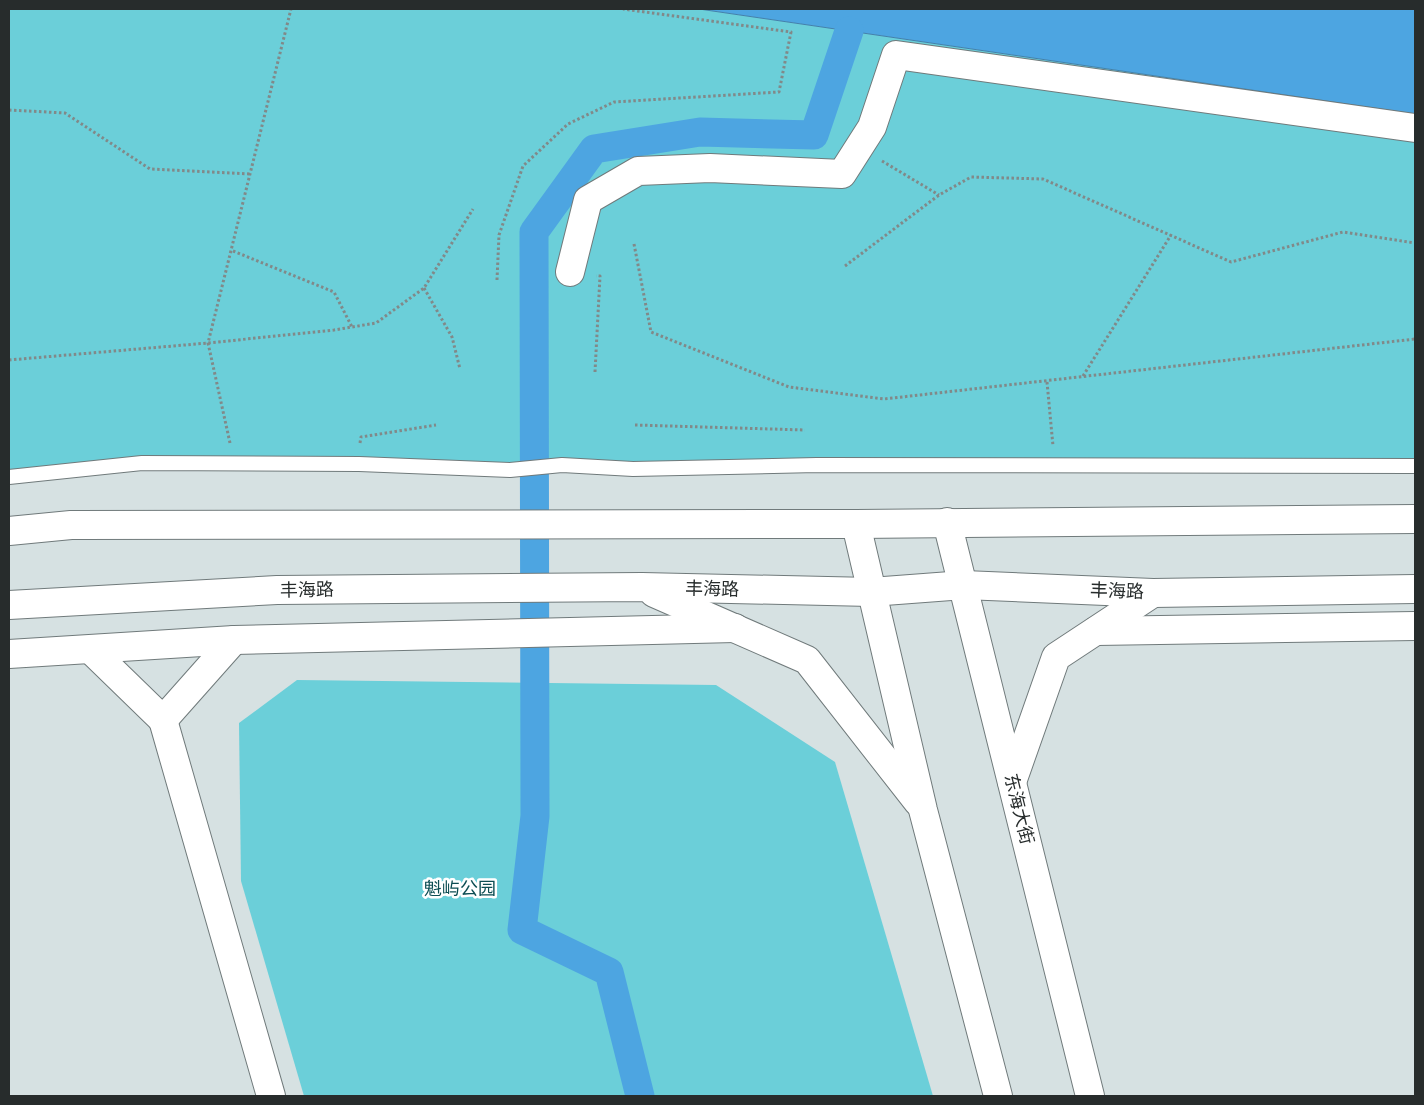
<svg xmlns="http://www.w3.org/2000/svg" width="1424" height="1105" font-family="Signika,'Noto Sans SC',sans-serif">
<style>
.green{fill:#6bcfd9}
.water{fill:#4da5e1;stroke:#4281ab}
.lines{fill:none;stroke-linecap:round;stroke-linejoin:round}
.canal{stroke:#4da5e1;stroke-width:29}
.lane-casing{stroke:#707a7b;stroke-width:16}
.street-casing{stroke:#707a7b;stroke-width:30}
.secondary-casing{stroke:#707a7b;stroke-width:30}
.primary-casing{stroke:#707a7b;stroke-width:30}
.path{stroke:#818989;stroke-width:3;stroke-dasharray:2.5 2.5;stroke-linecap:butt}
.lane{stroke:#fff;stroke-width:14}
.street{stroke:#fff;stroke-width:28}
.secondary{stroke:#fff;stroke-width:28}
.primary{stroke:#fff;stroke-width:28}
.labels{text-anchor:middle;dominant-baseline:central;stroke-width:5;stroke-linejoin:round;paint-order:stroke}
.street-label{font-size:18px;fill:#272c2c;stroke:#fff}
.park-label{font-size:18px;fill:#0c4d53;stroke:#fff}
</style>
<rect width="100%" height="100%" fill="#d6e1e2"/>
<g class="green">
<polygon points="9,9 699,9 1415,114 1415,466 142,463 9,477"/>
<polygon points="297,680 716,685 835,762 933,1096 304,1096 241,881 239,723"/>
</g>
<polygon class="water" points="699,9 1415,9 1415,114"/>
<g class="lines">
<polyline class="canal" points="640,1096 609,972 522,930 535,816 534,232 594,149 700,132 814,135 849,31"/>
<g class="lane-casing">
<polyline id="lane" points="9,477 142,463 359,464 510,470 562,465 633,469 817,465 1415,466"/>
</g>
<g class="street-casing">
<g id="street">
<polyline points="570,272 588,200 638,171 710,168 842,174 872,127 896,55 1415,128"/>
<polyline points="163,720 271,1096"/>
</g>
</g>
<g class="secondary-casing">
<g id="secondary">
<polyline points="1096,631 1415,626"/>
<polyline points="91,650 163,720 234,640"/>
<polyline points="9,654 234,640 735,628"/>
<polyline points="1012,782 1056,657 1153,593"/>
</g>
</g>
<g class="primary-casing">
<g id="primary">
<polyline points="947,522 1090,1096"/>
<polyline points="856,524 923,810 998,1096"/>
<polyline points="9,531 71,525 856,524 1415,519"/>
<polyline points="654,593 807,660 918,802"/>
<polyline points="9,605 277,590 642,587 871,592 964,585 1153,593 1415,589"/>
</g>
</g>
<g class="path">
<polyline points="9,110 65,113 150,169 251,174"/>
<polyline points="882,161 939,195"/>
<polyline points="634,244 651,332 789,387 884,399 1415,339"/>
<polyline points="233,251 334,292 352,327"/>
<polyline points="845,266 939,195 971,177 1043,179 1231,262 1343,232 1415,243"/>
<polyline points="497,280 499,235 523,166 568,124 614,102 779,92 791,32 623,9"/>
<polyline points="424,288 452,337 460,369"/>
<polyline points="9,360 208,343 334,330 376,323 424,288 473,209"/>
<polyline points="595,372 600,276 596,276"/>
<polyline points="1083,376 1171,235"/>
<polyline points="1047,382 1053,446"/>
<polyline points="635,425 805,430"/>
<polyline points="230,443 208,343 291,9"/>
<polyline points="360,443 361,437 436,425"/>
</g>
<use href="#lane" class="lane"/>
<use href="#street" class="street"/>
<use href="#secondary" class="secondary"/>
<use href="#primary" class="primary"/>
</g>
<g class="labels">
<g class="street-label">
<text transform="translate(712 589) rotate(1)">丰海路</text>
<text transform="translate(307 590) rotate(-1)">丰海路</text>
<text transform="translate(1117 591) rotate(2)">丰海路</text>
<text transform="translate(1019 809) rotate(76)">东海大街</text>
</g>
<g class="park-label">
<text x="460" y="889">魁屿公园</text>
</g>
</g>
<rect width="1424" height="1105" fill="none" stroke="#272c2c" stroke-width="20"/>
</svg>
